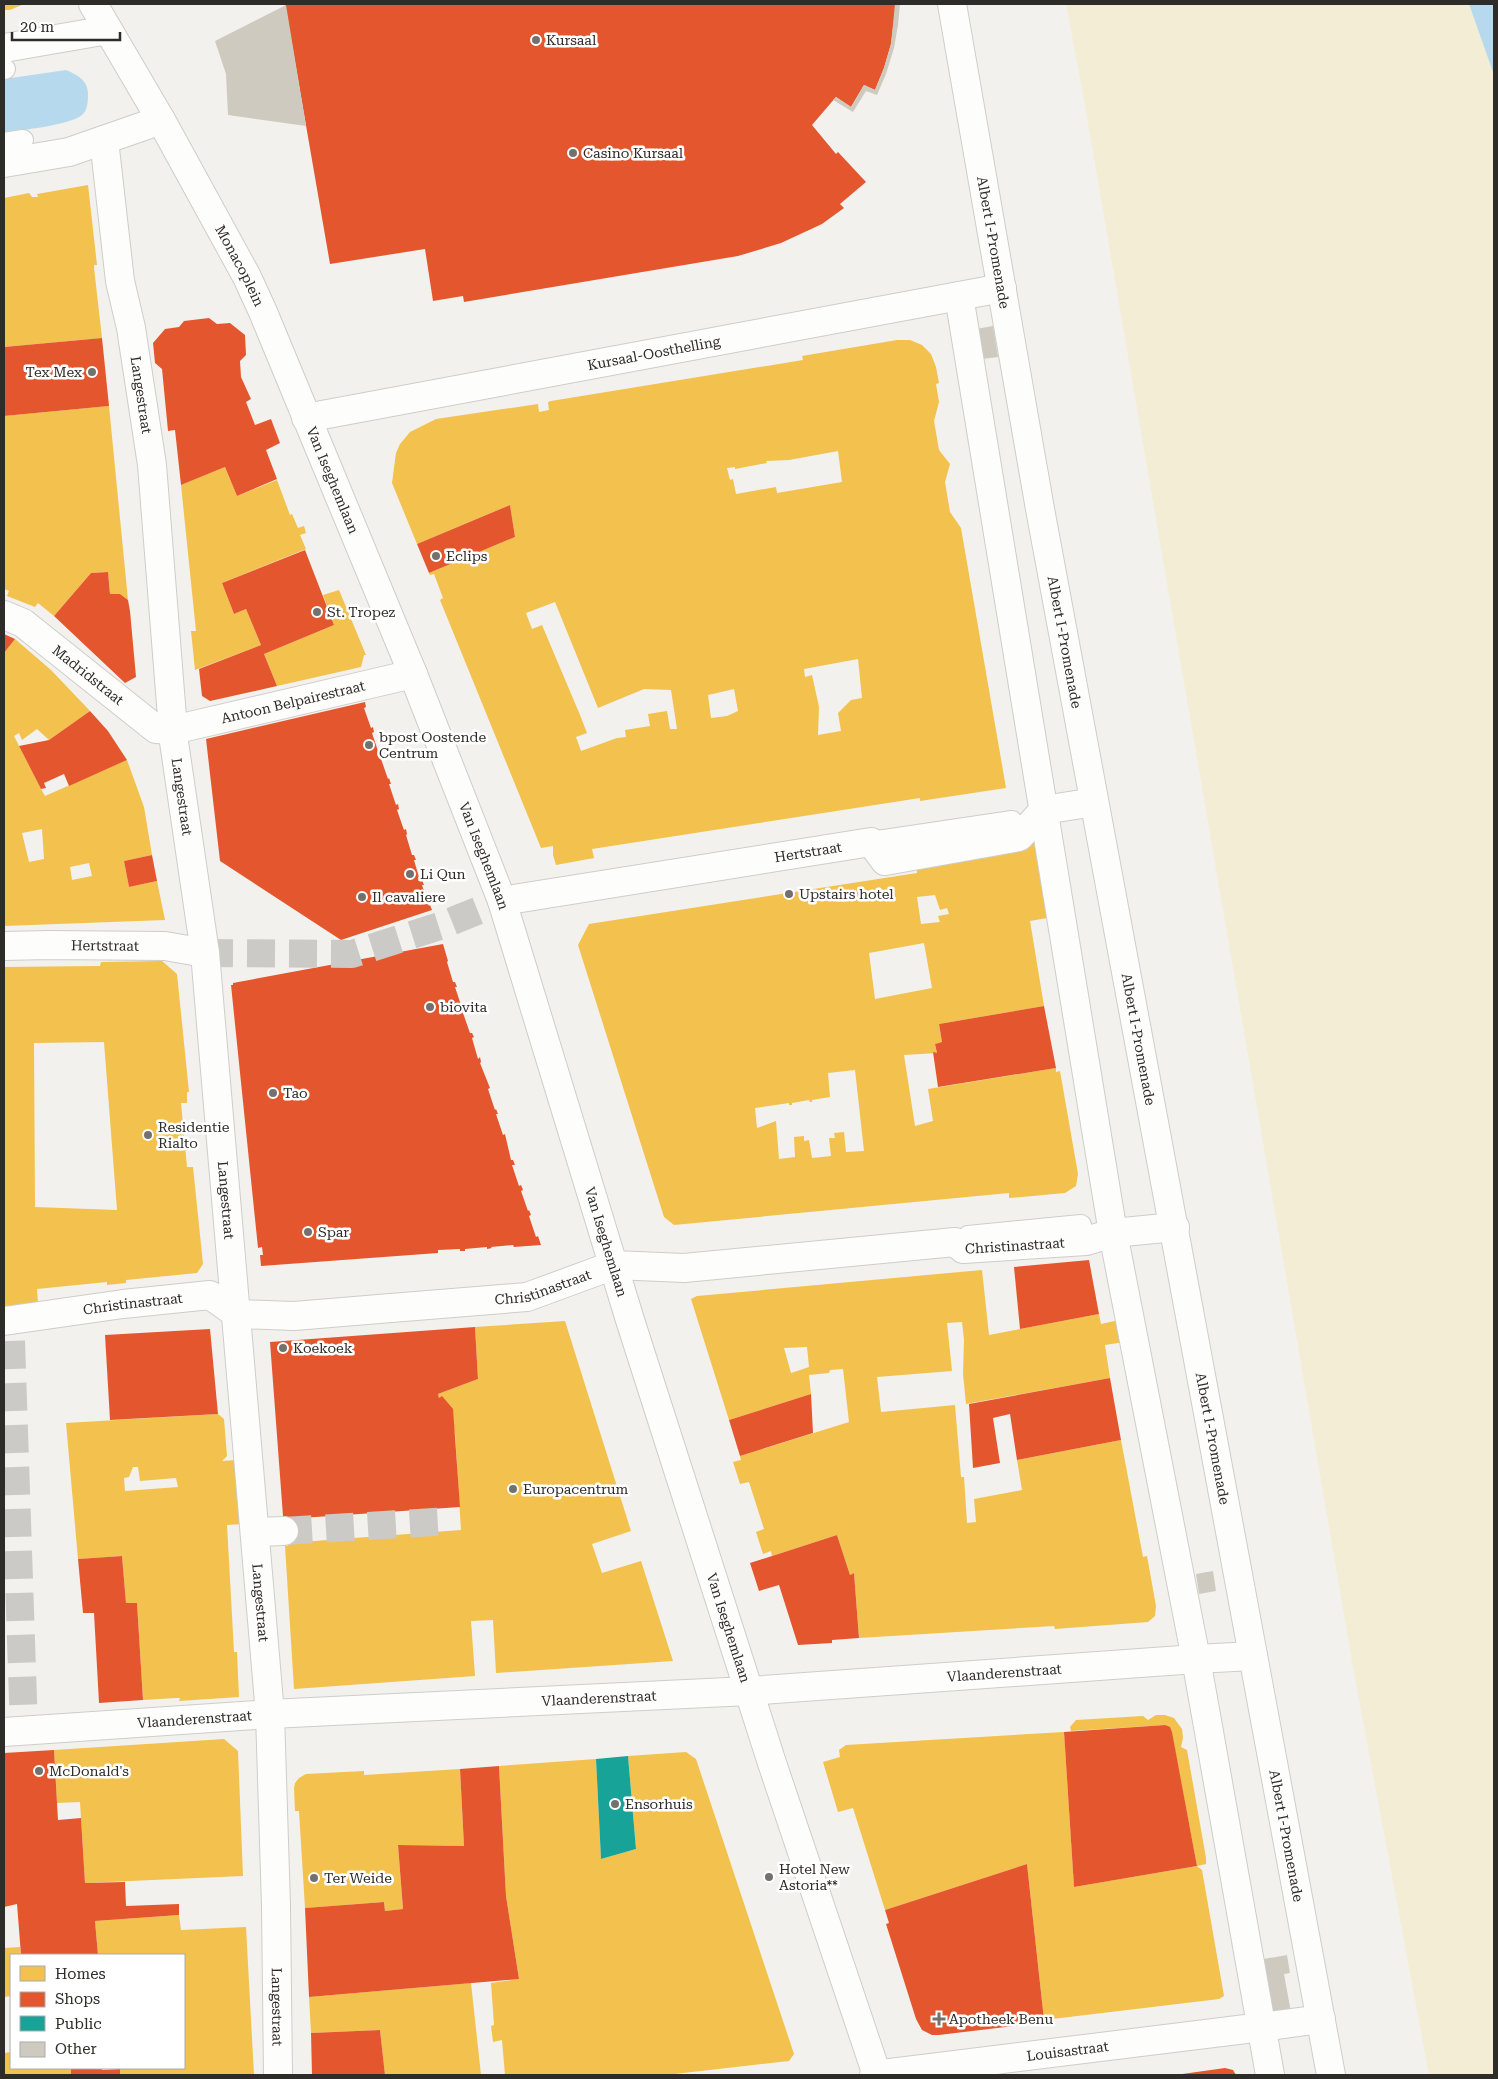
<svg xmlns="http://www.w3.org/2000/svg" width="1498" height="2079" font-family="'Roboto Serif',serif">
<style>
.sand{fill:#f3edd6}
.water{fill:#b7d9ee}
.homes{fill:#f2c14e;fill-rule:evenodd}
.shops{fill:#e4572e}
.public{fill:#17a398}
.building{fill:#cfcabf}
.lines{fill:none;stroke-linecap:round;stroke-linejoin:round}
.pedestrian-tunnel{stroke:#cccac6;stroke-width:28;stroke-dasharray:28 14;stroke-linecap:butt}
.service-casing{stroke:#cecdc9;stroke-width:22}
.pedestrian-casing{stroke:#cecdc9;stroke-width:30}
.minor-casing{stroke:#cecdc9;stroke-width:30}
.tertiary-casing{stroke:#cecdc9;stroke-width:30}
.service{stroke:#fdfdfc;stroke-width:20}
.pedestrian{stroke:#fdfdfc;stroke-width:28}
.minor{stroke:#fdfdfc;stroke-width:28}
.tertiary{stroke:#fdfdfc;stroke-width:28}
.poi-dot{fill:#73716e;stroke:#fff;stroke-width:2}
.labels{text-anchor:middle;dominant-baseline:central;stroke-width:5;stroke-linejoin:round;paint-order:stroke}
.poi-label{font-size:14px;fill:#2e2c29;stroke:#fff;text-anchor:start}
.street-label{font-size:14px;fill:#2e2c29;stroke:#fff}
</style>
<rect width="100%" height="100%" fill="#f3f1ed"/>
<polygon class="sand" points="1066,4 1469,4 1494,75 1494,2075 1429,2075 1353,1667 1083,94"/>
<g class="water">
<polygon points="1469,4 1494,4 1494,75"/>
<path d="M66,70C77,75 87,79 88,93C88,100 88,110 82,115C71,125 21,130 4,133V79Z"/>
</g>
<g class="homes">
<polygon points="4,4 24,4 10,10 4,10"/>
<polygon points="88,185 97,265 94,265 94,268 102,338 4,347 4,198 29,193 32,197 38,197 37,194"/>
<path d="M897,340H910L922,345L931,354L936,367L939,383L936,384L939,402L934,421L939,450L950,464L945,482L950,512L961,528L1006,788L920,801V798L592,849L594,858L556,865L553,855V846L541,848L440,600L443,598L434,574L430,575L429,573L515,537L510,505L417,544L392,483L396,453L400,444L410,432L436,419L538,404L539,412L549,410L548,402L551,401L803,360L802,356ZM838,451L842,482L777,493L776,487L736,494L733,479L730,480L727,468L735,467V469L767,463L766,461L789,460ZM555,602L598,708L644,689L671,690L677,729H670L667,711L648,714L650,726L625,730L626,737L617,738L581,751L576,737L587,733L580,715L542,625L532,629L526,613ZM858,659L862,698L851,700L838,713L841,731L818,735L819,707L812,675L805,677L804,669ZM734,689L738,711L727,716L711,718L708,695Z"/>
<polygon points="109,406 128,600 120,594 110,594 108,572 91,573 54,616 38,603 35,607 7,596 9,591 4,589 4,416"/>
<polygon points="225,467 237,496 277,480 290,515 292,514 298,528 304,526 306,533 300,535 306,549 222,583 234,614 246,609 261,645 195,670 191,631 196,631 181,485"/>
<polygon points="339,590 366,655 364,655 361,667 277,686 264,654 334,625 323,595"/>
<path d="M15,639L51,670L90,711L49,740L37,729L22,740L19,733L14,736L41,789L45,796L127,760L144,807L152,855L124,861L129,887L157,881L165,920L4,926V653ZM42,829L44,859L29,862L22,833ZM89,863L92,876L72,880L70,867Z"/>
<path d="M1032,839L1034,842L1047,918L1030,921L1044,1006L939,1024L942,1042L935,1044L937,1053L904,1055L915,1126L933,1121L928,1089L1056,1068V1072L1060,1071L1078,1174L1076,1186L1065,1193L1009,1198V1193L674,1225L664,1217L578,945L589,924L917,873V869L1001,855L999,841ZM935,895L940,910L947,908L949,914L938,916L940,922L921,924L917,897ZM924,943L932,988L875,999L869,953ZM855,1070L864,1151L846,1152L844,1132L834,1133L835,1138H829L831,1156L812,1158L809,1140L804,1141V1136L794,1137L795,1157L779,1159L776,1121L757,1128L755,1108L789,1103V1105H792V1103L809,1100L810,1102H812V1100L830,1097L828,1073Z"/>
<path d="M162,961L177,974L189,1092H187V1103H181L187,1167H193L203,1264L197,1273L126,1280V1283L107,1285V1282L37,1289L38,1303L4,1306V967L98,966H100L101,962ZM104,1042L117,1210L35,1207L34,1043Z"/>
<path d="M982,1270L989,1335L1099,1314L1101,1324L1133,1317L1137,1340L1105,1345L1110,1378L966,1404L963,1374L964,1340L962,1322L947,1323L952,1371L877,1377L881,1412L955,1405L961,1477H964L967,1523L976,1522L974,1499L1022,1490L1017,1460L1121,1440L1143,1557L1147,1556L1156,1606L1155,1616L1148,1622L1055,1629L1054,1626L859,1638L854,1573L850,1575L837,1535L772,1556L771,1551L763,1554L756,1532L764,1529L749,1482L740,1484L733,1462L741,1460L740,1456L849,1422L843,1369L830,1370L829,1373L809,1375L811,1394L729,1420L691,1299L697,1296ZM807,1347L809,1367L791,1373L784,1348Z"/>
<polygon points="565,1321 631,1531 592,1544 602,1573 641,1561 673,1661 496,1673 493,1620 471,1621 475,1676 294,1689 285,1546 288,1546 288,1543 461,1530 455,1433 443,1398 439,1398 438,1394 478,1379 475,1327"/>
<path d="M218,1414L224,1419L227,1456L222,1461L238,1460L243,1524L227,1525L234,1652H237L239,1697L179,1701L180,1698H176L143,1700L137,1603H126L122,1556L78,1559L66,1423ZM133,1467H138L140,1481L176,1478L178,1487L125,1491L124,1478L129,1477Z"/>
<polygon points="1156,1715 1165,1715 1174,1718 1182,1729 1183,1738 1181,1747 1187,1750 1206,1858 1206,1864 1197,1866 1202,1870 1224,1996 1219,1999 1044,2020 1027,1864 885,1910 853,1808 838,1812 823,1762 840,1757 839,1750 846,1745 1064,1732 1074,1887 1197,1866 1171,1729 1165,1725 1071,1731 1070,1727 1076,1720 1143,1716 1148,1720"/>
<polygon points="224,1739 238,1751 243,1876 85,1883 80,1802 57,1803 54,1750"/>
<polygon points="686,1752 696,1759 794,2054 789,2061 666,2075 505,2075 502,2040 493,2042 491,2026 494,2025 491,1983 519,1979 506,1896 499,1766 596,1759 601,1859 636,1849 628,1756"/>
<polygon points="460,1769 464,1846 398,1845 403,1909 385,1911 384,1902 305,1908 299,1811 295,1811 294,1788 295,1783 299,1778 306,1774 364,1771 364,1775"/>
<polygon points="179,1915 181,1930 246,1927 254,2075 120,2075 120,2068 184,2068 184,1955 98,1955 95,1921"/>
<polygon points="20,1947 21,1955 11,1955 11,1996 4,1997 4,1948"/>
<polygon points="471,1983 481,2075 385,2075 380,2030 311,2033 309,1997"/>
<polygon points="11,2052 11,2068 71,2068 71,2075 4,2075 4,2053"/>
</g>
<g class="shops">
<polygon points="285,4 895,4 895,13 891,44 884,68 875,90 864,85 851,107 836,97 812,125 836,154 838,152 866,182 840,204 844,208 822,224 781,243 738,256 464,302 463,296 433,301 425,249 330,264"/>
<polygon points="209,318 217,324 230,323 245,335 246,355 240,361 241,377 251,399 246,402 255,425 271,419 280,443 266,450 277,479 237,496 225,467 181,485 175,430 168,431 162,369 155,363 153,343 165,329 179,327 184,321"/>
<polygon points="102,338 109,406 4,416 4,347"/>
<polygon points="510,505 515,537 429,573 417,544"/>
<polygon points="305,550 334,625 264,654 277,686 210,701 202,696 199,669 261,645 246,609 234,614 222,583"/>
<polygon points="108,572 110,594 120,594 128,600 130,611 136,677 125,683 54,616 91,573"/>
<polygon points="4,634 15,639 4,653"/>
<polygon points="365,702 366,707 364,708 371,728 373,727 374,732 372,733 379,754 381,753 382,758 381,759 388,779 389,778 391,784 389,784 396,805 398,804 399,809 397,810 404,830 406,829 407,834 406,835 412,855 414,855 416,860 414,860 420,881 422,880 424,885 422,885 429,906 430,905 432,910 341,940 220,861 206,739"/>
<polygon points="90,711 108,731 127,760 69,786 64,774 44,783 46,788 41,789 19,746 49,740"/>
<polygon points="152,855 157,881 129,887 124,861"/>
<polygon points="443,944 448,961 447,962 453,982 455,982 457,987 455,987 462,1008 464,1007 465,1012 463,1013 470,1033 472,1033 474,1037 472,1038 478,1059 480,1057 481,1062 480,1063 490,1088 488,1089 495,1110 496,1109 498,1114 496,1114 503,1135 505,1134 511,1160 513,1160 515,1165 512,1165 519,1186 521,1185 523,1190 521,1191 528,1211 529,1210 531,1215 529,1216 536,1237 538,1236 541,1245 514,1247 513,1245 491,1247 492,1248 487,1249 487,1247 465,1249 465,1251 460,1251 460,1249 438,1250 438,1253 261,1266 260,1255 263,1255 262,1247 258,1248 231,985 233,985 233,983"/>
<polygon points="1044,1006 1056,1068 938,1087 933,1052 937,1053 935,1044 942,1042 939,1024"/>
<polygon points="1089,1260 1099,1314 1020,1329 1014,1267"/>
<polygon points="475,1327 478,1379 438,1394 439,1398 442,1396 453,1409 460,1507 287,1519 286,1516 283,1516 270,1342"/>
<polygon points="210,1329 218,1414 110,1420 105,1335"/>
<polygon points="1110,1378 1121,1440 1017,1460 1010,1414 993,1418 1000,1463 973,1468 969,1404"/>
<polygon points="811,1394 813,1433 740,1456 729,1420"/>
<polygon points="837,1535 850,1575 854,1573 859,1638 832,1640 832,1643 798,1645 779,1585 759,1591 750,1563"/>
<polygon points="122,1556 126,1603 137,1603 143,1700 99,1703 94,1613 83,1613 78,1559"/>
<polygon points="1165,1725 1170,1727 1172,1732 1197,1866 1074,1887 1064,1732"/>
<polygon points="54,1750 58,1820 81,1818 85,1883 125,1882 126,1906 179,1904 179,1915 95,1921 98,1955 21,1955 17,1904 4,1907 4,1753"/>
<polygon points="499,1766 506,1896 519,1979 309,1997 305,1908 384,1902 385,1911 403,1909 398,1845 464,1846 460,1769"/>
<polygon points="1027,1864 1044,2020 1038,2020 1039,2023 939,2035 932,2035 922,2030 916,2019 886,1924 889,1923 885,1910"/>
<polygon points="380,2030 385,2075 312,2075 311,2033"/>
<polygon points="71,2068 102,2068 102,2070 120,2069 120,2075 71,2075"/>
<polygon points="1225,2068 1233,2070 1236,2075 1175,2075"/>
</g>
<polygon class="public" points="628,1756 636,1849 601,1859 596,1759"/>
<g class="building">
<polygon points="895,4 900,4 898,25 894,48 886,74 877,95 866,91 853,112 833,100 836,97 851,107 864,85 875,90 884,68 891,44"/>
<polygon points="286,5 306,126 228,115 226,74 215,41"/>
<polygon points="993,326 998,357 982,359 976,329"/>
<polygon points="1213,1571 1216,1591 1199,1594 1196,1574"/>
<polygon points="1287,1955 1290,1973 1284,1974 1292,2018 1274,2021 1264,1959"/>
</g>
<g class="lines">
<g class="pedestrian-tunnel">
<polyline points="205,953 352,954 440,926 502,901"/>
<polyline points="11,1341 24,1730"/>
<polyline points="284,1531 450,1521"/>
</g>
<g class="service-casing">
<g id="service">
<polyline points="4,69 5,69"/>
<polyline points="4,143 23,140"/>
<polyline points="871,842 1012,821"/>
<polyline points="968,1236 1081,1225"/>
</g>
</g>
<g class="pedestrian-casing">
<g id="pedestrian">
<path id="s1" d="M952,4L1040,509L1331,2075"/>
<path id="s2" d="M104,140L120,281L131,328L152,465L174,742L205,953L270,1714L276,1906"/>
<polyline points="959,296 1113,1233 1196,1659 1270,2075"/>
<path id="s3" d="M306,418L1002,288"/>
<path id="s4" d="M4,615L23,623L156,729L173,730L413,674"/>
<polyline points="1113,1233 1175,1227"/>
<path id="s5" d="M4,1321L123,1304L210,1295L237,1314L294,1316L391,1308"/>
<polyline points="256,1532 284,1531"/>
<polyline points="1196,1659 1253,1656"/>
<path id="s6" d="M4,1732L270,1714L749,1691"/>
<polyline points="1262,2027 1321,2019"/>
</g>
</g>
<g class="minor-casing">
<g id="minor">
<path id="s7" d="M502,901L871,842L885,861L1019,837L1044,810L1094,802"/>
<path id="s8" d="M4,946L48,945L165,946L205,953"/>
<path id="s9" d="M391,1308L527,1297L614,1265L684,1268L955,1242L963,1249L1086,1241L1113,1233"/>
<path id="s10" d="M749,1691L1196,1659"/>
<path id="s11" d="M276,1906L278,2075"/>
<path id="s12" d="M874,2075L1262,2027"/>
</g>
</g>
<g class="tertiary-casing">
<g id="tertiary">
<path id="s13" d="M93,4L161,120L247,277L263,312L413,674L502,901L630,1320L772,1763L877,2075"/>
<polyline points="4,48 108,30"/>
<polyline points="4,163 69,152 161,120"/>
</g>
</g>
<use href="#service" class="service"/>
<use href="#pedestrian" class="pedestrian"/>
<use href="#minor" class="minor"/>
<use href="#tertiary" class="tertiary"/>
</g>
<g class="poi-dot">
<circle cx="536" cy="40" r="5"/>
<circle cx="573" cy="153" r="5"/>
<circle cx="92" cy="372" r="5"/>
<circle cx="436" cy="556" r="5"/>
<circle cx="317" cy="612" r="5"/>
<circle cx="369" cy="745" r="5"/>
<circle cx="410" cy="874" r="5"/>
<circle cx="789" cy="894" r="5"/>
<circle cx="362" cy="897" r="5"/>
<circle cx="430" cy="1007" r="5"/>
<circle cx="273" cy="1093" r="5"/>
<circle cx="148" cy="1135" r="5"/>
<circle cx="308" cy="1232" r="5"/>
<circle cx="283" cy="1348" r="5"/>
<circle cx="513" cy="1489" r="5"/>
<circle cx="39" cy="1771" r="5"/>
<circle cx="615" cy="1804" r="5"/>
<circle cx="769" cy="1877" r="5"/>
<circle cx="314" cy="1878" r="5"/>
<path d="M936.5 2011.5h5v5h5v5h-5v5h-5v-5h-5v-5h5z"/>
</g>
<g class="labels">
<g class="poi-label">
<text x="546" y="40">Kursaal</text>
<text x="583" y="153">Casino Kursaal</text>
<text x="82" y="372" text-anchor="end">Tex Mex</text>
<text x="446" y="556">Eclips</text>
<text x="327" y="612">St. Tropez</text>
<text x="379" y="737">bpost Oostende<tspan x="379" dy="16">Centrum</tspan></text>
<text x="420" y="874">Li Qun</text>
<text x="799" y="894">Upstairs hotel</text>
<text x="372" y="897">Il cavaliere</text>
<text x="440" y="1007">biovita</text>
<text x="283" y="1093">Tao</text>
<text x="158" y="1127">Residentie<tspan x="158" dy="16">Rialto</tspan></text>
<text x="318" y="1232">Spar</text>
<text x="293" y="1348">Koekoek</text>
<text x="523" y="1489">Europacentrum</text>
<text x="49" y="1771">McDonald's</text>
<text x="625" y="1804">Ensorhuis</text>
<text x="779" y="1869">Hotel New<tspan x="779" dy="16">Astoria**</tspan></text>
<text x="324" y="1878">Ter Weide</text>
<text x="949" y="2019">Apotheek Benu</text>
</g>
<g class="street-label">
<text stroke="none"><textPath href="#s1" startOffset="242">Albert I-Promenade</textPath></text>
<text stroke="none"><textPath href="#s13" startOffset="300">Monacoplein</textPath></text>
<text stroke="none"><textPath href="#s3" startOffset="354">Kursaal-Oosthelling</textPath></text>
<text stroke="none"><textPath href="#s2" startOffset="258">Langestraat</textPath></text>
<text stroke="none"><textPath href="#s13" startOffset="534">Van Iseghemlaan</textPath></text>
<text stroke="none"><textPath href="#s1" startOffset="648">Albert I-Promenade</textPath></text>
<text stroke="none"><textPath href="#s4" startOffset="104">Madridstraat</textPath></text>
<text stroke="none"><textPath href="#s4" startOffset="331">Antoon Belpairestraat</textPath></text>
<text stroke="none"><textPath href="#s2" startOffset="662">Langestraat</textPath></text>
<text stroke="none"><textPath href="#s7" startOffset="310">Hertstraat</textPath></text>
<text stroke="none"><textPath href="#s13" startOffset="939">Van Iseghemlaan</textPath></text>
<text stroke="none"><textPath href="#s8" startOffset="101">Hertstraat</textPath></text>
<text stroke="none"><textPath href="#s1" startOffset="1052">Albert I-Promenade</textPath></text>
<text stroke="none"><textPath href="#s2" startOffset="1068">Langestraat</textPath></text>
<text stroke="none"><textPath href="#s13" startOffset="1344">Van Iseghemlaan</textPath></text>
<text stroke="none"><textPath href="#s9" startOffset="634">Christinastraat</textPath></text>
<text stroke="none"><textPath href="#s9" startOffset="154">Christinastraat</textPath></text>
<text stroke="none"><textPath href="#s5" startOffset="130">Christinastraat</textPath></text>
<text stroke="none"><textPath href="#s1" startOffset="1458">Albert I-Promenade</textPath></text>
<text stroke="none"><textPath href="#s2" startOffset="1472">Langestraat</textPath></text>
<text stroke="none"><textPath href="#s13" startOffset="1749">Van Iseghemlaan</textPath></text>
<text stroke="none"><textPath href="#s10" startOffset="256">Vlaanderenstraat</textPath></text>
<text stroke="none"><textPath href="#s6" startOffset="596">Vlaanderenstraat</textPath></text>
<text stroke="none"><textPath href="#s6" startOffset="191">Vlaanderenstraat</textPath></text>
<text stroke="none"><textPath href="#s1" startOffset="1862">Albert I-Promenade</textPath></text>
<text stroke="none"><textPath href="#s11" startOffset="101">Langestraat</textPath></text>
<text stroke="none"><textPath href="#s12" startOffset="195">Louisastraat</textPath></text>
</g>
</g>
<rect width="1498" height="2079" fill="none" stroke="#2e2c29" stroke-width="10"/>
<rect x="10" y="1954" width="175" height="115" fill="#ffffff" stroke="#ababa9"/>
<rect x="20" y="1966" width="25" height="15" fill="#f2c14e" stroke="#ababa9"/>
<text x="55" y="1979" font-size="15" fill="#2e2c29">Homes</text>
<rect x="20" y="1992" width="25" height="15" fill="#e4572e" stroke="#ababa9"/>
<text x="55" y="2004" font-size="15" fill="#2e2c29">Shops</text>
<rect x="20" y="2016" width="25" height="15" fill="#17a398" stroke="#ababa9"/>
<text x="55" y="2029" font-size="15" fill="#2e2c29">Public</text>
<rect x="20" y="2042" width="25" height="15" fill="#cfcabf" stroke="#ababa9"/>
<text x="55" y="2054" font-size="15" fill="#2e2c29">Other</text>
<path d="M12 32v8h108v-8" fill="none" stroke="#2e2c29" stroke-width="2.5"/>
<text x="20" y="32" font-size="15" fill="#2e2c29" stroke="#ffffff" stroke-width="4" paint-order="stroke">20 m</text>
</svg>
